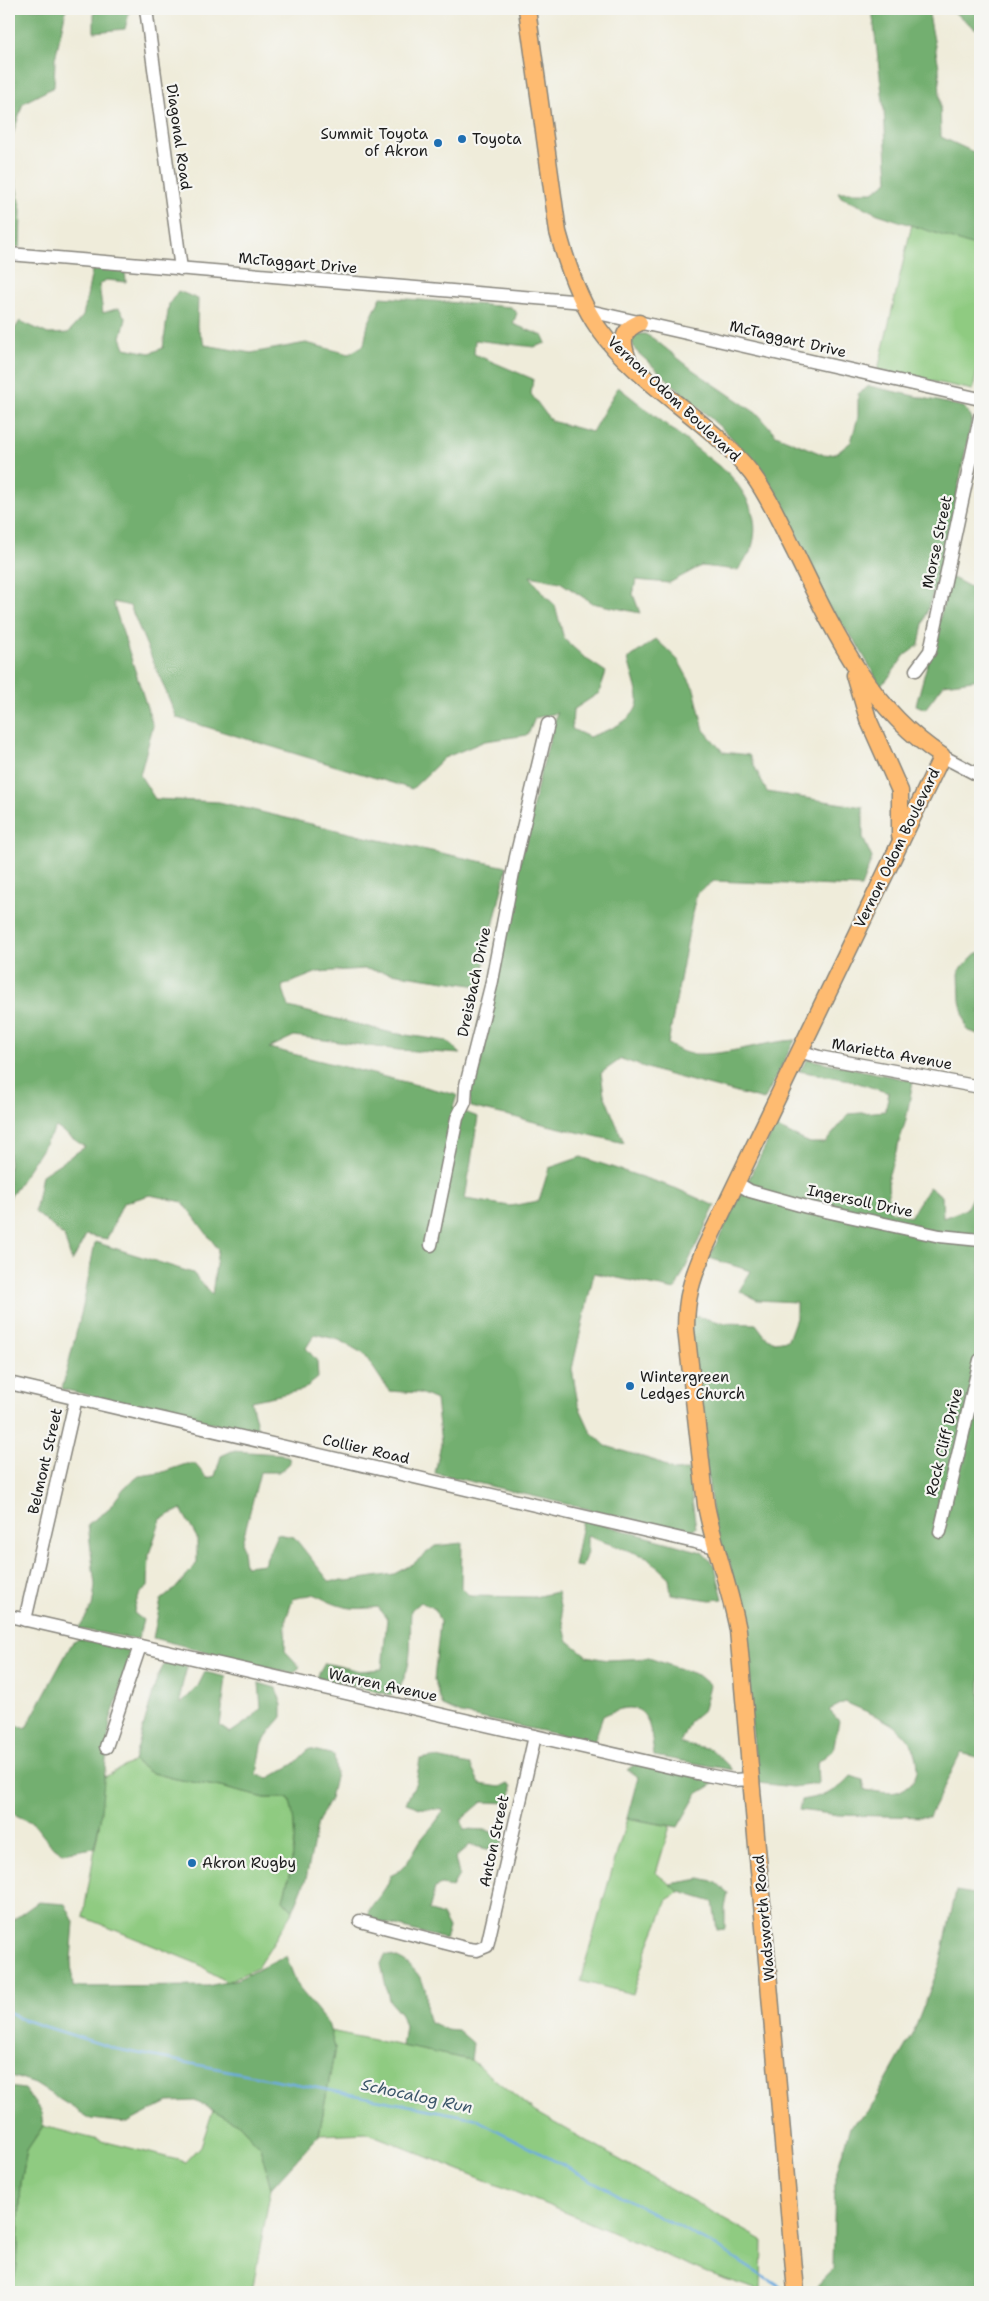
<svg xmlns="http://www.w3.org/2000/svg" width="989" height="2301" font-family="'Shantell Sans',sans-serif">
<style>
.green{fill:#8fcb81;stroke:#56744e}
.forest{fill:#73af6f;stroke:#486646}
.lines{fill:none;stroke-linecap:round;stroke-linejoin:round}
.stream{stroke:#6dace0;stroke-width:2.5}
.minor-casing{stroke:#86847b;stroke-width:15}
.major-casing{stroke:#86847b;stroke-width:19}
.minor{stroke:#fff;stroke-width:12}
.major{stroke:#febb71;stroke-width:16}
.poi-dot{fill:#1f6fb2;stroke:#f6f6f2;stroke-width:2}
.labels{text-anchor:middle;dominant-baseline:central;stroke-width:4.5;stroke-linejoin:round;paint-order:stroke}
.poi-label{font-size:15px;fill:#1c1c1c;stroke:#f6f6f2;text-anchor:start}
.street-label{font-size:15px;fill:#1c1c1c;stroke:#f6f6f2}
.water-label{font-size:16px;font-style:italic;fill:#3c566a;stroke:#f6f6f2}
</style>
<rect width="100%" height="100%" fill="#f6f6f2"/>
<filter id="ink" filterUnits="userSpaceOnUse"><feTurbulence type="fractalNoise" baseFrequency=".02" numOctaves="2"/><feDisplacementMap in="SourceGraphic" scale="10" xChannelSelector="R" yChannelSelector="G"/><feConvolveMatrix kernelMatrix="1 2 1 2 8 2 1 2 1" color-interpolation-filters="sRGB"/></filter>
<filter id="wash" filterUnits="userSpaceOnUse"><feTurbulence type="fractalNoise" baseFrequency=".0096" numOctaves="4" result="noise"/><feDisplacementMap in="SourceGraphic" scale="20" xChannelSelector="R" yChannelSelector="G"/><feGaussianBlur stdDeviation="1.12" result="paint"/><feColorMatrix in="noise" values="0 0 0 0 0 0 0 0 0 0 0 0 0 0 0 0 0 1.4 0 .05"/><feComposite in="paint" operator="in"/></filter>
<g filter="url(#wash)">
<rect width="100%" height="100%" fill="#efecda"/>
<g class="green">
<polygon points="912,224 980,246 980,354 973,390 878,370"/>
<path d="M134,1761L149,1772L176,1779L220,1787L265,1798H289C300,1836 292,1863 283,1900L293,1911L257,1968L226,1982L198,1964L83,1917L100,1820L103,1778Z"/>
<polygon points="627,1818 670,1826 656,1873 680,1892 668,1899 647,1950 633,1994 580,1981"/>
<polygon points="330,2031 471,2060 535,2112 762,2240 761,2291 707,2273 567,2213 368,2133 319,2135 335,2048"/>
<polygon points="213,2110 239,2124 260,2147 271,2188 252,2292 11,2292 17,2267 21,2183 27,2150 43,2126 186,2162 201,2146"/>
</g>
<g class="forest">
<polygon points="9,9 66,9 55,59 54,87 23,103 9,147"/>
<polygon points="94,9 130,9 125,29 94,32"/>
<polygon points="872,9 928,9 939,67 941,137 980,155 980,248 878,214 841,197 838,192 873,192 888,181 884,110"/>
<polygon points="949,9 980,9 980,32 951,10"/>
<polygon points="9,149 21,210 20,247 9,246"/>
<path d="M93,266L125,269L126,282L106,280L99,285L103,313L119,308L126,319L121,337L125,348L150,353L163,348L169,304L178,291L198,299L197,327L205,345L251,353L306,343L349,354L364,345L368,324L381,297L511,307L517,313L513,324L543,336L546,343L534,347L475,340L474,354L533,379L531,394L551,421L592,432L618,387L729,474C747,495 761,518 752,547C750,555 742,563 738,570L701,566L669,583L636,580L633,594L640,613L592,603L560,582L530,576L545,596L555,605L564,639L585,658L606,672L599,693L573,710L572,729L589,737C605,731 640,721 638,697C636,685 631,671 628,659L656,639L678,660L694,689L704,730L723,752L749,755L767,792L863,807V838L872,858L861,887L714,881L696,894L668,1044C675,1048 685,1054 693,1054C726,1056 761,1042 795,1040L764,1100L662,1073L621,1059L601,1073L604,1094L624,1143L471,1107L469,1091L539,779L557,713L535,718L528,735L485,741L444,758L412,789L177,718L130,606L113,602L153,726L140,775L155,799L219,802L370,838L507,867L479,986L364,969L318,972L282,986L289,1007L392,1033L447,1041L461,1054L399,1050L294,1036L269,1048L457,1095L453,1108L478,1117L465,1199L510,1206L539,1201L549,1168L581,1157L675,1188L715,1206L675,1290L594,1273L572,1369L578,1404L591,1432L606,1446L656,1461L674,1471L688,1470L696,1528L685,1532L435,1473L441,1443L436,1400L420,1393L389,1391L364,1354L339,1340L315,1334L306,1348L317,1361L318,1378L303,1390L251,1401L259,1434L62,1389L83,1306L95,1242L193,1273L212,1295L218,1249L183,1202L150,1195L123,1203L107,1239L86,1235L72,1262L64,1236L35,1212L42,1175L85,1147L56,1127L9,1199V337L20,321L48,334L68,333L83,316Z"/>
<polygon points="629,334 645,334 654,339 693,370 759,415 776,435 824,455 837,453 851,442 858,417 858,394 869,386 964,407 972,418 944,559 923,624 919,645 905,655 886,681 880,685 857,644 827,605 802,545 765,476 729,435 635,350"/>
<polygon points="951,577 980,592 980,679 944,684 925,709 916,705"/>
<polygon points="980,952 980,1035 967,1030 960,1001 959,970 975,954"/>
<path d="M808,1059L913,1081L906,1120L888,1177L889,1210L910,1217L929,1187L942,1196L943,1218L966,1209L980,1182V1758L961,1753L929,1817L838,1815L799,1810L801,1800C823,1796 837,1793 851,1776L863,1780L865,1790C875,1791 890,1795 900,1791C929,1778 918,1744 897,1728C882,1717 862,1710 845,1702L829,1710L839,1721L833,1750L817,1763L818,1784L793,1787L758,1783L740,1619L729,1560L716,1538L686,1314L724,1323L756,1324L765,1336L774,1342L788,1340L796,1318V1302L757,1300L739,1291L751,1271L709,1258L775,1127L810,1143H825L849,1114L885,1111L889,1093L849,1080L799,1071Z"/>
<path d="M232,1451L281,1454L289,1458L290,1463L280,1472H260L242,1543L245,1566L264,1564L277,1534L294,1537L329,1581H346L394,1574L413,1564L435,1546L462,1543L461,1587L470,1596L534,1597L557,1592L567,1640L587,1656L607,1660L649,1658L698,1675L710,1685L704,1709L689,1722L680,1743L711,1749L733,1770L654,1756C650,1718 646,1695 603,1716L594,1742L461,1714L443,1706L434,1680L440,1622L435,1609L420,1602L411,1610C409,1640 416,1675 391,1695L317,1677L325,1663L360,1671L382,1669L387,1618L378,1607C350,1611 338,1607 314,1594L293,1599L286,1619L285,1651L300,1667L293,1674L153,1638L161,1600L175,1589L197,1563V1538L181,1509L161,1519L149,1554L148,1586C139,1593 135,1602 134,1613L143,1620L138,1639L78,1629L92,1607L95,1586L88,1524L107,1511L124,1488L139,1476L160,1473L186,1464H195L207,1478L215,1476L221,1456Z"/>
<polygon points="583,1519 702,1552 715,1566 723,1599 710,1600 671,1594 669,1578 647,1557 587,1536 587,1552 582,1567 574,1566"/>
<polygon points="79,1639 133,1651 110,1721 100,1820 94,1848 62,1853 49,1843 33,1823 9,1812 9,1724 26,1728 72,1643"/>
<path d="M178,1660L187,1667L181,1690V1704L198,1686L205,1672L226,1677L220,1726L230,1733L252,1718L261,1708L259,1683L276,1688L282,1705V1717L270,1731L262,1745L257,1775L269,1778L294,1764L309,1749L334,1755L336,1773L330,1799L318,1822L306,1879L293,1911L283,1900C292,1863 300,1836 289,1798H265L220,1787L176,1779L149,1772L134,1761L157,1678L166,1661Z"/>
<path d="M432,1757L470,1765L480,1784L500,1787L508,1783L512,1786L511,1803L482,1802L461,1820L464,1829L487,1830L503,1838L501,1848L487,1849L470,1845L455,1858L459,1875L452,1887L441,1885L435,1888L429,1910L442,1915L449,1928L445,1939L366,1918C370,1902 387,1893 390,1876C407,1869 411,1855 420,1841C428,1830 437,1823 443,1810L420,1808L406,1803L416,1782L420,1759Z"/>
<polygon points="638,1762 717,1782 697,1794 678,1827 627,1818 638,1777 627,1770"/>
<polygon points="700,1879 717,1883 728,1893 725,1908 725,1929 717,1930 713,1902 680,1892 670,1884"/>
<polygon points="956,1891 980,1895 980,2292 811,2292 833,2269 835,2177 850,2126 868,2112 914,2031 940,1964"/>
<polygon points="38,1902 65,1904 74,1922 71,1961 73,1987 208,1986 238,1979 286,1956 298,1987 328,2023 335,2048 319,2135 271,2188 260,2147 239,2124 195,2101 168,2102 127,2123 91,2119 35,2084 9,2075 9,1918 13,1920"/>
<path d="M385,1955C403,1957 418,1969 425,1988C428,1999 424,2009 430,2022L445,2029L458,2030L473,2043L471,2060L402,2046L405,2026L401,2014L389,2000L381,1964Z"/>
<polygon points="9,2087 24,2089 41,2111 43,2126 27,2150 21,2183 17,2267 11,2292 9,2292"/>
</g>
<g class="lines">
<polyline class="stream" points="9,2012 15,2017 116,2049 474,2118 715,2246 787,2292"/>
</g>
</g>
<g filter="url(#ink)">
<g class="lines">
<g class="minor-casing">
<g id="minor">
<polyline points="146,9 181,269"/>
<polyline points="9,254 584,302"/>
<polyline points="589,311 980,399"/>
<polyline points="916,670 930,651 980,417"/>
<polyline points="942,756 980,776"/>
<polyline points="799,1051 819,1057 980,1087"/>
<polyline points="737,1183 750,1191 807,1207 940,1236 980,1240"/>
<polyline points="431,1245 457,1118 465,1102 466,1085 491,986 516,857 548,724"/>
<polyline points="9,1383 716,1547"/>
<polyline points="940,1532 980,1360"/>
<polyline points="9,1616 701,1774 733,1780 752,1779"/>
<polyline points="25,1620 76,1398"/>
<polyline points="106,1747 140,1646"/>
<polyline points="360,1921 469,1949 477,1950 487,1946 535,1736"/>
</g>
</g>
<g class="major-casing">
<g id="major">
<path d="M527,9L558,232C567,265 579,301 599,329C640,387 709,418 752,474C770,498 782,527 796,554C833,630 868,708 942,756L705,1248C692,1278 686,1297 686,1329L706,1505C714,1548 730,1588 738,1630L796,2292"/>
<path d="M628,360C622,343 620,331 639,323"/>
<polyline points="855,675 868,719 900,791 900,836"/>
</g>
</g>
<use href="#minor" class="minor"/>
<use href="#major" class="major"/>
</g>
</g>
<g class="poi-dot">
<circle cx="462" cy="139" r="5"/>
<circle cx="438" cy="143" r="5"/>
<circle cx="630" cy="1386" r="5"/>
<circle cx="192" cy="1863" r="5"/>
</g>
<g class="labels">
<g class="poi-label">
<text x="428" y="134" text-anchor="end">Summit Toyota<tspan x="428" dy="17">of Akron</tspan></text>
<text x="472" y="139">Toyota</text>
<text x="640" y="1377">Wintergreen<tspan x="640" dy="17">Ledges Church</tspan></text>
<text x="202" y="1863">Akron Rugby</text>
</g>
<g class="street-label">
<text transform="translate(179 137) rotate(82)">Diagonal Road</text>
<text transform="translate(298 263) rotate(5)">McTaggart Drive</text>
<text transform="translate(788 339) rotate(13)">McTaggart Drive</text>
<text transform="translate(674 399) rotate(43)">Vernon Odom Boulevard</text>
<text transform="translate(937 542) rotate(-78)">Morse Street</text>
<text transform="translate(897 848) rotate(-64)">Vernon Odom Boulevard</text>
<text transform="translate(474 982) rotate(-78)">Dreisbach Drive</text>
<text transform="translate(892 1054) rotate(10)">Marietta Avenue</text>
<text transform="translate(860 1201) rotate(12)">Ingersoll Drive</text>
<text transform="translate(944 1442) rotate(-76)">Rock Cliff Drive</text>
<text transform="translate(366 1449) rotate(13)">Collier Road</text>
<text transform="translate(45 1461) rotate(-77)">Belmont Street</text>
<text transform="translate(383 1685) rotate(12)">Warren Avenue</text>
<text transform="translate(494 1841) rotate(-78)">Anton Street</text>
<text transform="translate(764 1918) rotate(-95)">Wadsworth Road</text>
</g>
<g class="water-label">
<text transform="translate(417 2096) rotate(12)">Schocalog Run</text>
</g>
</g>
<rect width="989" height="2301" fill="none" stroke="#f6f6f2" stroke-width="30"/>
</svg>
